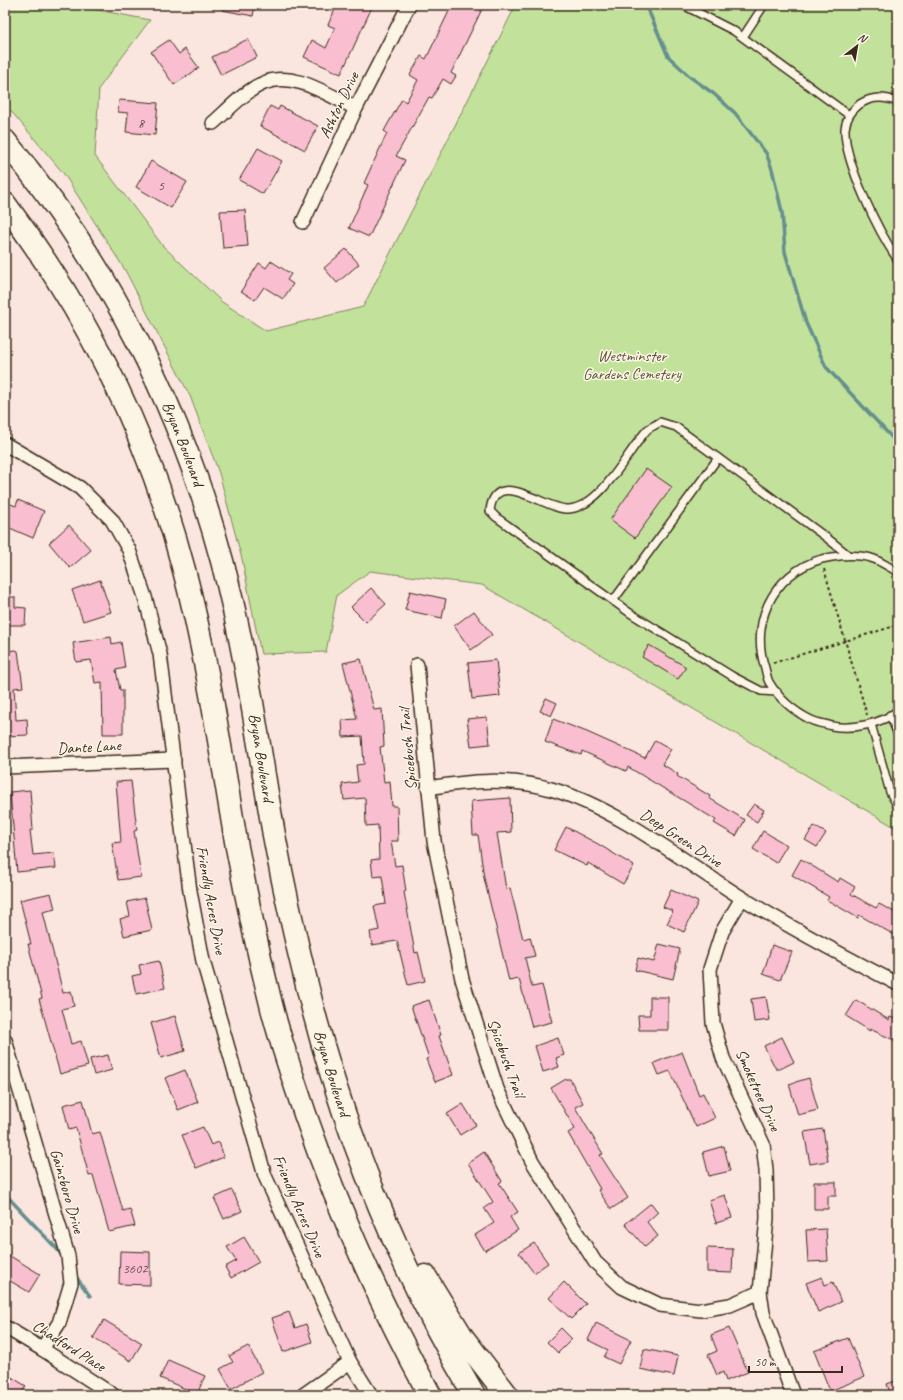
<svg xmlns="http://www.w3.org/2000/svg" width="903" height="1400" font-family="Caveat,sans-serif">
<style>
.green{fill:#c2e29b;stroke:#7e865c}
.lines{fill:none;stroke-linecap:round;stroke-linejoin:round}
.stream{stroke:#658f8e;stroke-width:3.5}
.building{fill:#f9bfd0;stroke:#3b2a1e}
.lane-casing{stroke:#3b2a1e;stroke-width:10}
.street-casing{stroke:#3b2a1e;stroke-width:16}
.highway-casing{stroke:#3b2a1e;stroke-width:25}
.path{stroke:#3b2a1e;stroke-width:2;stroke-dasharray:3 3;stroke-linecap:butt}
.lane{stroke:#fcf5e5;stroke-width:7}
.street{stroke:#fcf5e5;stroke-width:13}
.highway{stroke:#fcf5e5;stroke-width:22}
.labels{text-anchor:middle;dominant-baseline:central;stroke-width:3;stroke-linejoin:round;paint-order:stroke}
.number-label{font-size:14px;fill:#6a4f4a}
.street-label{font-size:16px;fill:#3b2a1e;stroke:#fcf5e5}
.park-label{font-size:16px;fill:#5d583d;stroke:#fcf5e5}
</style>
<rect width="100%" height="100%" fill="#fbe5df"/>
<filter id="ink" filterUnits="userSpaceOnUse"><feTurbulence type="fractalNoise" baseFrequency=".025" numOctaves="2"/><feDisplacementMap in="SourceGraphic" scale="8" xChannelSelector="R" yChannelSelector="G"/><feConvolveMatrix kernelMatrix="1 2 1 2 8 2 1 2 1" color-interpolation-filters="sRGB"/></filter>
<g filter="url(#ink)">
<polygon class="green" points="5,5 71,5 150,20 99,88 95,156 163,246 222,302 266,331 363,307 516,5 898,5 898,829 482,585 370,571 337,595 326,652 261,654 242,559 219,473 190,396 125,270 64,174 5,104"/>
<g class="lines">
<g class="stream">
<polyline points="646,5 668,56 689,76 714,94 735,113 766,153 772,169 782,212 785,252 806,323 826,367 898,444"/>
<polyline points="5,1194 56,1248 63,1257"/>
<polyline points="74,1274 90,1296"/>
</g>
</g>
<g class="building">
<polygon points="222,5 255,5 253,16 222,10"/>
<polygon points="337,5 373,5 341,74 304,57 312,40 326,48 335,28 328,25"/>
<polygon points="452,5 484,5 451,73 456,76 451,84 443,79 432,98 429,97 396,156 405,160 369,237 349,228 368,185 364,183 387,133 384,131 402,99 406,102 418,80 410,75 421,56 426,59"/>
<polygon points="248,39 257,57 221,75 212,57"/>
<polygon points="169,40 179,54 185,49 199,68 174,85 151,52"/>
<polygon points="119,100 158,103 155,135 126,132 128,113 118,112"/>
<polygon points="270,106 278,110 280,106 318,126 305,150 260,126"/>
<polygon points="258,148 282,161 263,194 239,180"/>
<polygon points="151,161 187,182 171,208 136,187"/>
<polygon points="245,210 248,246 223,248 220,211"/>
<polygon points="346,249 359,264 337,283 324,268"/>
<polygon points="271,261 291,274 287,280 293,284 283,299 264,287 255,300 241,291 259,263 266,268"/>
<polygon points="646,469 672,487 635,538 610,520"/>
<polygon points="18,500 44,511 33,538 5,526 5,502 16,506"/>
<polygon points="69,525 91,550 70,568 49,543"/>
<polygon points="100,580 111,612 83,621 72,590"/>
<polygon points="371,588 386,604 366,622 351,607"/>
<polygon points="410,591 446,599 442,618 405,610"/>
<polygon points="5,597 15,597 15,607 26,608 25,625 5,625"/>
<polygon points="474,611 492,635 471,650 454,626"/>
<polygon points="111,637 112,644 121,642 125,668 116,670 120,690 123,690 123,734 103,734 102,682 95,683 91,660 76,662 73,643"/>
<polygon points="649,645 686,667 678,679 642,657"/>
<polygon points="16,650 18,651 23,687 14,688 16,720 27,719 28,735 5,736 5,651"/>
<polygon points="361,659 374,710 382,709 384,746 380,747 384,782 390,781 392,806 397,806 398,841 391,841 395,866 402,865 406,891 404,892 415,953 418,952 425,981 408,985 397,941 372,945 370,932 379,930 374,906 386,904 382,876 373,877 371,860 379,859 378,825 366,826 365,798 344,800 342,784 358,782 356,765 364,764 362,736 343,737 342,720 357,719 343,663"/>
<polygon points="496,660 500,696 472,699 468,663"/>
<polygon points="546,698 557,703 551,716 540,711"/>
<polygon points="487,717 490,744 471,746 467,719"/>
<polygon points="553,719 587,732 645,758 655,740 671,749 662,764 678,774 677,776 710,796 709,798 745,820 736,836 714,823 716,820 628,767 626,771 582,751 581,755 545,742"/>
<polygon points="131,781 137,830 134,831 141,877 118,880 112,843 121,842 116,782"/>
<polygon points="30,790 33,830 30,830 33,855 54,853 56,868 17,872 10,792"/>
<polygon points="510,798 511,832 497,833 506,889 510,888 523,939 530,937 535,956 525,958 532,987 542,985 552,1022 532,1027 519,979 509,981 484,878 478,835 473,835 471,801"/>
<polygon points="754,804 764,810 757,822 746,815"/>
<polygon points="814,826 826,833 817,847 805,840"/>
<polygon points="566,827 598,844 634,866 623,884 588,863 587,866 554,850"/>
<polygon points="763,831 787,845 776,863 753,849"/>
<polygon points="801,859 838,882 840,878 855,887 851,894 876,908 879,904 898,914 898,937 859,915 858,918 827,900 829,897 792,875"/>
<polygon points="671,890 698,902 684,932 667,924 673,911 663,907"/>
<polygon points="51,893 55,909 43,912 63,993 71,991 74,1006 62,1009 71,1044 81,1041 88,1066 60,1074 39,999 42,998 28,944 31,944 20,900"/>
<polygon points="145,898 152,930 124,936 120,919 130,916 127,902"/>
<polygon points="659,944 680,949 673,979 635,970 638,958 654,962"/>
<polygon points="772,945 792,952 780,980 763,974"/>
<polygon points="159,961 165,988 136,994 132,976 141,974 139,965"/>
<polygon points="650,997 668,997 668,1030 639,1030 638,1015 650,1015"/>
<polygon points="766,997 770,1020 754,1022 751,999"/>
<polygon points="429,1000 441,1035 439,1036 453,1075 435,1082 426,1059 429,1058 411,1006"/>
<polygon points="856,1000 889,1020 890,1017 898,1020 898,1042 870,1029 870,1031 846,1016"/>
<polygon points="175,1016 185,1051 161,1058 151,1023"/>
<polygon points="782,1037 794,1062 780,1069 776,1069 764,1046"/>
<polygon points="558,1038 564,1055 556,1058 559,1067 543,1072 535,1046"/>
<polygon points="682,1052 699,1095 703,1093 715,1118 696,1127 670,1071 659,1075 654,1063"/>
<polygon points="108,1055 112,1070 94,1075 90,1059"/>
<polygon points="185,1070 198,1102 178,1110 165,1078"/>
<polygon points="809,1078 818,1110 798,1115 789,1084"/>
<polygon points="566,1079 570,1079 583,1103 575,1107 603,1154 600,1155 628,1198 611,1209 598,1190 600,1189 568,1133 575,1129 551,1088"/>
<polygon points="83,1100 92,1134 100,1132 123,1211 130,1209 135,1226 109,1232 93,1175 89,1176 76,1128 69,1130 63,1105"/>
<polygon points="463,1104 476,1125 460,1135 447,1114"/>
<polygon points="203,1127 211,1145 219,1142 224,1157 196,1168 182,1135"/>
<polygon points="823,1129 828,1161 810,1164 804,1132"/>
<polygon points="724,1146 730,1171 709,1176 703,1152"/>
<polygon points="484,1152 502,1181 499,1183 518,1212 510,1217 518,1230 485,1251 475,1235 494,1223 484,1208 493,1202 468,1163"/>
<polygon points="814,1182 836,1182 836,1196 828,1196 828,1209 814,1209"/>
<polygon points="232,1190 242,1211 224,1219 214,1198"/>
<polygon points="725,1195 732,1218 716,1223 709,1200"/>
<polygon points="651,1203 658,1212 647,1222 658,1236 645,1247 625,1224"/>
<polygon points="826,1229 828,1261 808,1262 806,1230"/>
<polygon points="244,1237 259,1262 231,1278 225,1267 236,1261 227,1247"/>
<polygon points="534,1243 548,1263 534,1273 519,1253"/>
<polygon points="707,1248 733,1249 732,1273 707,1272"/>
<polygon points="120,1251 150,1252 150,1285 119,1284"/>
<polygon points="10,1256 40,1274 29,1292 5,1278 5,1264"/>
<polygon points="822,1277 825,1285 833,1282 841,1302 818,1312 806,1283"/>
<polygon points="564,1282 586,1304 571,1319 549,1298"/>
<polygon points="289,1312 295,1328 306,1324 312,1342 283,1352 272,1318"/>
<polygon points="104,1320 142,1343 131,1361 93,1338"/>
<polygon points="596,1323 631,1340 619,1364 604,1357 608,1350 588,1340"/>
<polygon points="561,1328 572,1339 558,1353 547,1342"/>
<polygon points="729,1328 748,1372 726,1381 723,1372 717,1375 708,1355 717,1351 711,1335"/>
<polygon points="848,1338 864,1377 830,1391 814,1351"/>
<polygon points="248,1346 262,1372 231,1389 220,1369 233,1362 229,1356"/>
<polygon points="644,1349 678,1356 674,1376 640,1369"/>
<polygon points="168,1360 205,1376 197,1394 160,1378"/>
<polygon points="5,1373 26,1386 20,1395 5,1395"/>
<polygon points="898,1380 898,1395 891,1395 887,1384"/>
</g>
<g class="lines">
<g class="lane-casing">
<g id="lane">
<polyline points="683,5 734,31 849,115"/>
<polyline points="743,37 764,5"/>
<path d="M898,102C886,97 872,96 860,104C852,110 846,119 845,129C844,162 879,233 898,260"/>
<path d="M898,572C890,568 882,562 874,559C860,554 846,555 832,557C779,565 748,617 765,668C766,672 767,678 769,682C779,699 795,712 811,720C817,723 826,724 832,726C851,730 883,724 898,710"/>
<polyline points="613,601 718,458"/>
<path d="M777,692L761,691L732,676L630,613L496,517L490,511C495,465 546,511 569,509C602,506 627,452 647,430C650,427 656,425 660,422L676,427L827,538L847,554"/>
<polyline points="890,715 898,735"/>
<polyline points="871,724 890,792 898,807"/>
</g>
</g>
<g class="street-casing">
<g id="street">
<path d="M213,123C227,111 246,90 264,83C294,70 329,96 356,108"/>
<polyline points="303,222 356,108 409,5"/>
<polyline points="5,444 80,488 112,520 129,550 145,597 160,654 190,891 203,961 265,1176 350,1362 371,1395"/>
<polyline points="417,665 434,841 462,979 497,1089 532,1161 595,1262 622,1287 660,1305 701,1310 730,1305 760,1292"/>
<polyline points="5,767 174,760"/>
<path d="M428,788C469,781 510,777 551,789C617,808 683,861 742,898C793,929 845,957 898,984"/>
<polyline points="742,898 722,932 710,969 713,1023 723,1058 763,1144 766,1170 767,1218 760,1292 763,1313 793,1395"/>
<polyline points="5,1040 68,1256 71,1283 59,1323 42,1349"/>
<polyline points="5,1327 42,1349 113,1395"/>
<polyline points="303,1395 350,1362"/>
</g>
</g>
<g class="highway-casing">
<g id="highway">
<path id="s1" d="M5,141C107,262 181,408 222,561C246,650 258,743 274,835C283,883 294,933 306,981C341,1127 398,1266 474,1395"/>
<path d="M5,204C87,313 149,437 184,570C208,661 221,755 237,847C247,900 258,952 271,1004C280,1041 293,1078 305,1114C339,1212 380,1304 430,1395"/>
<polyline points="425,1276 463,1338 507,1395"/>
</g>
</g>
<g class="path">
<polyline points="824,569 867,715"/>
<polyline points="773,663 898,625"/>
</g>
<use href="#lane" class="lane"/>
<use href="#street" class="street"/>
<use href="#highway" class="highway"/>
</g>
</g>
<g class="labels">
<g class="number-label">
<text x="141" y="123">8</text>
<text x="161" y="185">5</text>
<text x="135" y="1268">3602</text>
</g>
<g class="street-label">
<text transform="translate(339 105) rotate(-64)">Ashton Drive</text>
<text stroke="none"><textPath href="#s1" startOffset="353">Bryan Boulevard</textPath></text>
<text transform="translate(89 747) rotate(-3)">Dante Lane</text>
<text transform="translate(408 749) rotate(-95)">Spicebush Trail</text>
<text stroke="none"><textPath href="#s1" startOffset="677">Bryan Boulevard</textPath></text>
<text transform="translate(681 838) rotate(33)">Deep Green Drive</text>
<text transform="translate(211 900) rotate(80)">Friendly Acres Drive</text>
<text transform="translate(506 1058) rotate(70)">Spicebush Trail</text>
<text stroke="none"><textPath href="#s1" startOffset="1001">Bryan Boulevard</textPath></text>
<text transform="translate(758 1090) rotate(66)">Smoketree Drive</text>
<text transform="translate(67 1191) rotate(74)">Gainsboro Drive</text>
<text transform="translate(299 1206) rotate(67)">Friendly Acres Drive</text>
<text transform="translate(69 1346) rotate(32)">Chadford Place</text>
</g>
<g class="park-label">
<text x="632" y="356">Westminster<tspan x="632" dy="18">Gardens Cemetery</tspan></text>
</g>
</g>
<rect width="903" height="1400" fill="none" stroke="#fcf5e5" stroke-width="20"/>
<rect x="10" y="10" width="883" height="1380" fill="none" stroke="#3b2a1e" stroke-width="1.5" filter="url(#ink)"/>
<g transform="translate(857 46) rotate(31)" stroke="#fcf5e5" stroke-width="3" paint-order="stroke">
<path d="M0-3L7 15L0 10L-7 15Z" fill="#3b2a1e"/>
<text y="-6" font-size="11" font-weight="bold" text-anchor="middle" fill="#3b2a1e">N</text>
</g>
<path d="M749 1366v6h93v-6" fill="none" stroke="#3b2a1e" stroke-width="2"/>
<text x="755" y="1366" font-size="12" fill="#3b2a1e" stroke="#fcf5e5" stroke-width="3" paint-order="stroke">50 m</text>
</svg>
